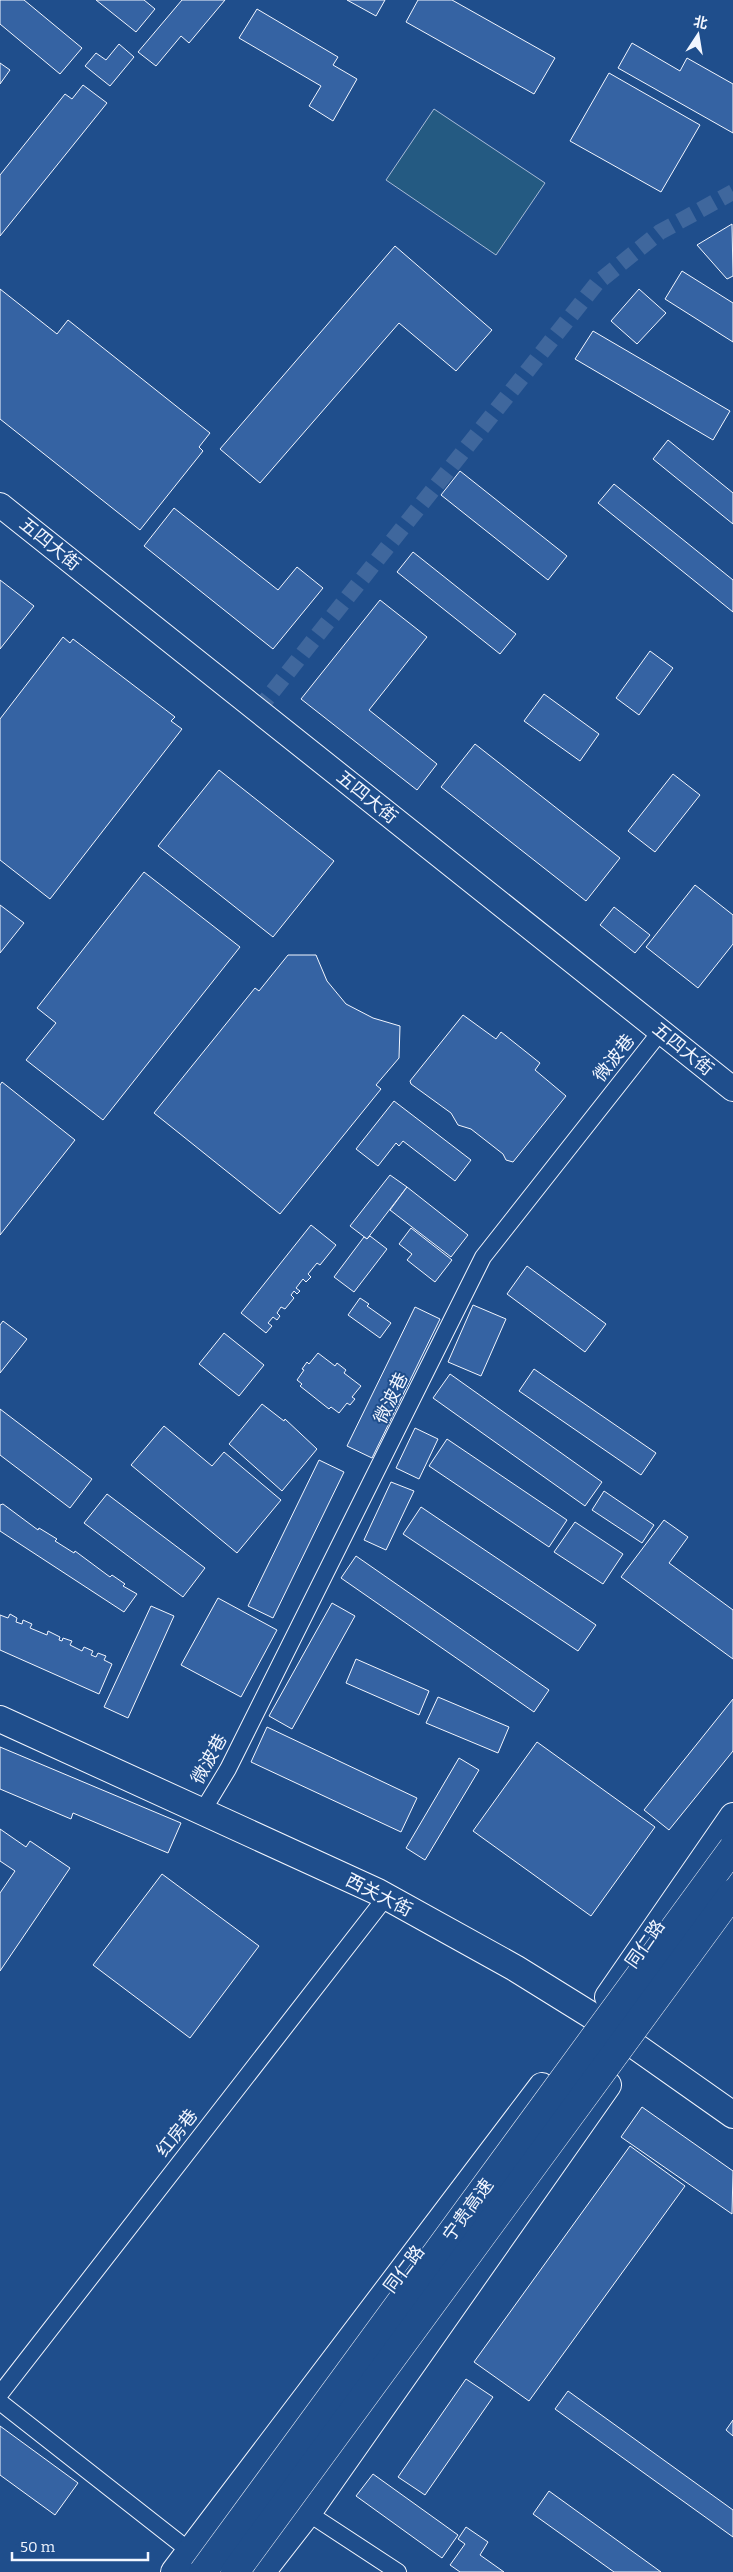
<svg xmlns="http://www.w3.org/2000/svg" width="733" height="2572" font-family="Bitter,'Noto Sans SC',serif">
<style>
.green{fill:#245a82;stroke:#a8bbd7}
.building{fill:#3563a3;stroke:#f2f6ff}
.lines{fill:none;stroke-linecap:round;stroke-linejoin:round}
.street-tunnel{stroke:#3f679d;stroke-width:16;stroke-dasharray:16 8;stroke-linecap:butt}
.street-casing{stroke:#f2f6ff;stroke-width:18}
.secondary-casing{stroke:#f2f6ff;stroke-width:26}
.primary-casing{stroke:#f2f6ff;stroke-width:28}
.street{stroke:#1f4e8c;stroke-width:16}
.secondary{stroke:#1f4e8c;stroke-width:24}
.primary{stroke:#1f4e8c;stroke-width:26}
.highway-bridge-casing{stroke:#f2f6ff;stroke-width:29;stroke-linecap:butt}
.highway-bridge{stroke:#1f4e8c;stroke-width:28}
.labels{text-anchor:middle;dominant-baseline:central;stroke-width:4;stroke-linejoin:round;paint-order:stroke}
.street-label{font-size:18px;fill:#f2f6ff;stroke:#1f4e8c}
</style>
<rect width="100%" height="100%" fill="#1f4e8c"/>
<polygon class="green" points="434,109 545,183 496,255 386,180"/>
<g class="building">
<polygon points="0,0 24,0 82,48 60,74 0,24"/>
<polygon points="96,0 144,0 155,9 136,32"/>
<polygon points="182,0 225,0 189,43 181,36 156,66 138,52"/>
<polygon points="347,0 385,0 376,16"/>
<polygon points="418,0 452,0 555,58 534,94 406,22"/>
<polygon points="257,9 338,57 333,65 357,79 333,121 309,106 321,86 239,38"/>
<polygon points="632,43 680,71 687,58 733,84 733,133 618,68"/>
<polygon points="119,44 134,57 110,86 85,66 96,53 106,60"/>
<polygon points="0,63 10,70 0,84"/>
<polygon points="609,73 700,125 661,192 570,141"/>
<polygon points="83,85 107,103 0,236 0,175 65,94 72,99"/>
<polygon points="732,224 733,276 727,279 697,245"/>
<polygon points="395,246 492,330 456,371 399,323 260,483 220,449"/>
<polygon points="682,271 733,303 733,342 665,299"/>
<polygon points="0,289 57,334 68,320 210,433 199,447 203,451 140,530 0,419"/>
<polygon points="639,289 666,313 637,344 611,321"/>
<polygon points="593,331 730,411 713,440 575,359"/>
<polygon points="668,440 733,493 733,524 653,459"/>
<polygon points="460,471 567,556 548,580 441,495"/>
<polygon points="614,484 733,580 733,612 598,503"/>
<polygon points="174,508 278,590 297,567 323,588 273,649 144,546"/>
<polygon points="413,552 516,634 500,654 397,572"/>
<polygon points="0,580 34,606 0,649"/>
<polygon points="380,600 427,637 369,710 437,764 417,790 301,699"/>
<polygon points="63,637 70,643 73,639 175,717 171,721 182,729 50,899 0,860 0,719"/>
<polygon points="650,651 673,668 639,715 616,698"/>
<polygon points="544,694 599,734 580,761 524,721"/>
<polygon points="475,744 620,858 586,901 441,787"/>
<polygon points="219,770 334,861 273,937 158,846"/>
<polygon points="673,774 700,795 655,852 628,831"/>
<polygon points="144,872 240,947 103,1120 26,1060 56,1023 37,1008"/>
<polygon points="695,885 733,915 733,944 698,988 646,947"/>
<polygon points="0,905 24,923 0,953"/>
<polygon points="614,907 650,935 635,953 600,925"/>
<polygon points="288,955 316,955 327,981 346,1004 373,1018 400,1026 399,1058 376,1085 381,1089 280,1214 154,1113 255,988 259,991"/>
<polygon points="463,1015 496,1039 501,1032 540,1063 535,1070 566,1096 513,1162 506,1160 503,1154 471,1129 458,1125 451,1113 411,1084 410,1081"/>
<polygon points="2,1082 75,1140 0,1235 0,1085"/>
<polygon points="394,1101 471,1160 455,1181 403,1141 399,1146 396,1143 378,1166 356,1149"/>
<polygon points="390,1175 407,1187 367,1239 350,1226"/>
<polygon points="407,1187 468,1235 451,1257 390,1210"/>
<polygon points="311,1225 336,1245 320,1265 317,1263 308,1274 311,1277 306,1282 303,1279 296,1288 300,1291 297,1294 294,1291 291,1295 294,1298 285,1309 281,1307 277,1313 280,1316 277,1320 273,1317 268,1323 272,1326 266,1333 241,1313"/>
<polygon points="411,1228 452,1260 435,1282 407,1260 412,1254 399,1244"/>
<polygon points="370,1236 387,1249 354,1292 334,1277 364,1237 367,1239"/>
<polygon points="527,1266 606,1324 585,1352 507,1294"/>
<polygon points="360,1298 369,1304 367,1306 391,1323 380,1338 348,1315"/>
<polygon points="473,1305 506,1319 481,1376 448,1362"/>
<polygon points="415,1307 440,1319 372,1458 347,1446"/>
<polygon points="3,1321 27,1339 0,1373 0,1325"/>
<polygon points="224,1333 264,1365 239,1396 199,1364"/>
<polygon points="318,1353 335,1366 337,1363 346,1370 344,1373 361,1386 352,1397 355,1399 350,1405 347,1403 339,1413 331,1407 329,1409 300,1386 302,1384 297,1380 304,1370 302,1369 307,1362 309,1364"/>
<polygon points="534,1369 656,1453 641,1475 519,1391"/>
<polygon points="450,1374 602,1482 585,1506 433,1398"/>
<polygon points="262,1404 284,1421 285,1419 317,1449 282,1491 229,1444"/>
<polygon points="0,1409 92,1479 70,1508 0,1455"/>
<polygon points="164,1426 212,1466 224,1452 281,1500 237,1553 131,1465"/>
<polygon points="415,1428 438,1439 419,1479 396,1468"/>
<polygon points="447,1439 567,1520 549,1547 429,1466"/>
<polygon points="319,1460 344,1472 273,1618 248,1606"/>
<polygon points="391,1482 414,1491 386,1550 364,1540"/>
<polygon points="604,1491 654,1525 642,1543 592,1510"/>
<polygon points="107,1494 205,1568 183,1597 84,1523"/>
<polygon points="3,1504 38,1530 39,1528 57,1539 55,1541 74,1553 75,1551 110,1577 112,1575 125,1584 123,1586 137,1594 124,1612 0,1531 0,1505"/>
<polygon points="421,1507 596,1625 578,1651 403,1534"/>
<polygon points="664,1520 688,1537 669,1563 733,1610 733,1659 621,1577"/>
<polygon points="575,1522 623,1554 603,1584 554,1552"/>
<polygon points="356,1556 549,1690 534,1712 341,1578"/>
<polygon points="218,1598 277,1630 241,1697 181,1665"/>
<polygon points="332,1603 355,1616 292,1729 269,1716"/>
<polygon points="151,1606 174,1616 128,1718 104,1707"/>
<polygon points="10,1614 17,1618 16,1622 22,1624 23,1620 32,1624 30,1628 47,1635 48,1631 60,1637 59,1640 62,1641 63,1638 72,1641 70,1645 82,1651 84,1647 93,1651 91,1655 96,1657 98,1653 106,1656 104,1660 112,1664 99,1694 0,1650 0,1615 8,1618"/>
<polygon points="356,1659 429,1691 419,1715 346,1683"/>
<polygon points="438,1697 509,1727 498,1753 426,1723"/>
<polygon points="733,1699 733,1751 669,1830 644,1810"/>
<polygon points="267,1727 417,1798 401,1832 251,1762"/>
<polygon points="537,1742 655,1827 591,1916 473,1831"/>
<polygon points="0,1747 181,1823 168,1853 73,1813 71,1819 0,1789"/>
<polygon points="459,1758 479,1770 425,1860 406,1848"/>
<polygon points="0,1829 26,1847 30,1841 70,1868 0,1971 0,1893 15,1871 0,1861"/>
<polygon points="162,1874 259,1946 190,2038 93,1965"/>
<polygon points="642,2107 733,2171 732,2214 621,2137"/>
<polygon points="630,2146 685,2186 529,2401 474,2362"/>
<polygon points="466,2379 493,2397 425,2495 398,2477"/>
<polygon points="568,2391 733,2510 733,2537 555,2409"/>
<polygon points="733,2420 733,2436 726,2430"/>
<polygon points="0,2426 78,2483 55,2515 0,2475"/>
<polygon points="373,2474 458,2535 442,2558 356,2496"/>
<polygon points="549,2491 661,2572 614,2572 533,2514"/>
<polygon points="466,2527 488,2542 480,2555 504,2572 460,2572 450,2565 465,2544 458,2539"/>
</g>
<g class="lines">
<polyline class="street-tunnel" points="258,710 597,283 660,232 733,192"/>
<g class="street-casing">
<g id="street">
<polyline points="202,1812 228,1769 483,1257 661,1031"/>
<polyline points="0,2394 386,1897"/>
<polyline points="0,2402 191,2552"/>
<polyline points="308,2513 398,2572"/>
</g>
</g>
<g class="secondary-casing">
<polyline id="secondary" points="0,505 733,1089"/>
</g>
<g class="primary-casing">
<g id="primary">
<polyline points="0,1719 378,1892 515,1968 594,2017 733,2115"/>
<polyline points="608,1997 733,1816"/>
<polyline points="174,2572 542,2086"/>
<polyline points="262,2572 308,2513 608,2085"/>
</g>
</g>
<use href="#street" class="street"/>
<use href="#secondary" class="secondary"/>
<use href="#primary" class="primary"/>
<g class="highway-bridge-casing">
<g id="highway-bridge">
<polyline points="203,2572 733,1848"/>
<polyline points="235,2572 733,1893"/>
</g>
</g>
<use href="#highway-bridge" class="highway-bridge"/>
</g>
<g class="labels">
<g class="street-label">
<text transform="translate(50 544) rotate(39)">五四大街</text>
<text transform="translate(367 797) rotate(39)">五四大街</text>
<text transform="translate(683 1049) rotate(39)">五四大街</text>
<text transform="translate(614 1058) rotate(-52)">微波巷</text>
<text transform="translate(391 1398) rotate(-64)">微波巷</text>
<text transform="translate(209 1759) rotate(-61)">微波巷</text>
<text transform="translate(379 1895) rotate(27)">西关大街</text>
<text transform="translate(645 1944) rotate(-55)">同仁路</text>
<text transform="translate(177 2133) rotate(-52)">红房巷</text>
<text transform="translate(468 2210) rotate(-54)">宁贵高速</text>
<text transform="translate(404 2269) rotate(-53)">同仁路</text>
</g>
</g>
<g transform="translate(698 35) rotate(12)" stroke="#1f4e8c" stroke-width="4" paint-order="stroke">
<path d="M0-4L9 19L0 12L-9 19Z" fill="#f2f6ff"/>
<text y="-8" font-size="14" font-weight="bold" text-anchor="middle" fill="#f2f6ff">北</text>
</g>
<path d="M12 2552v8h136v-8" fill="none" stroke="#f2f6ff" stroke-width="2.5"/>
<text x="20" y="2552" font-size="15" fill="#f2f6ff" stroke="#1f4e8c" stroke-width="4" paint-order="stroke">50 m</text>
</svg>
